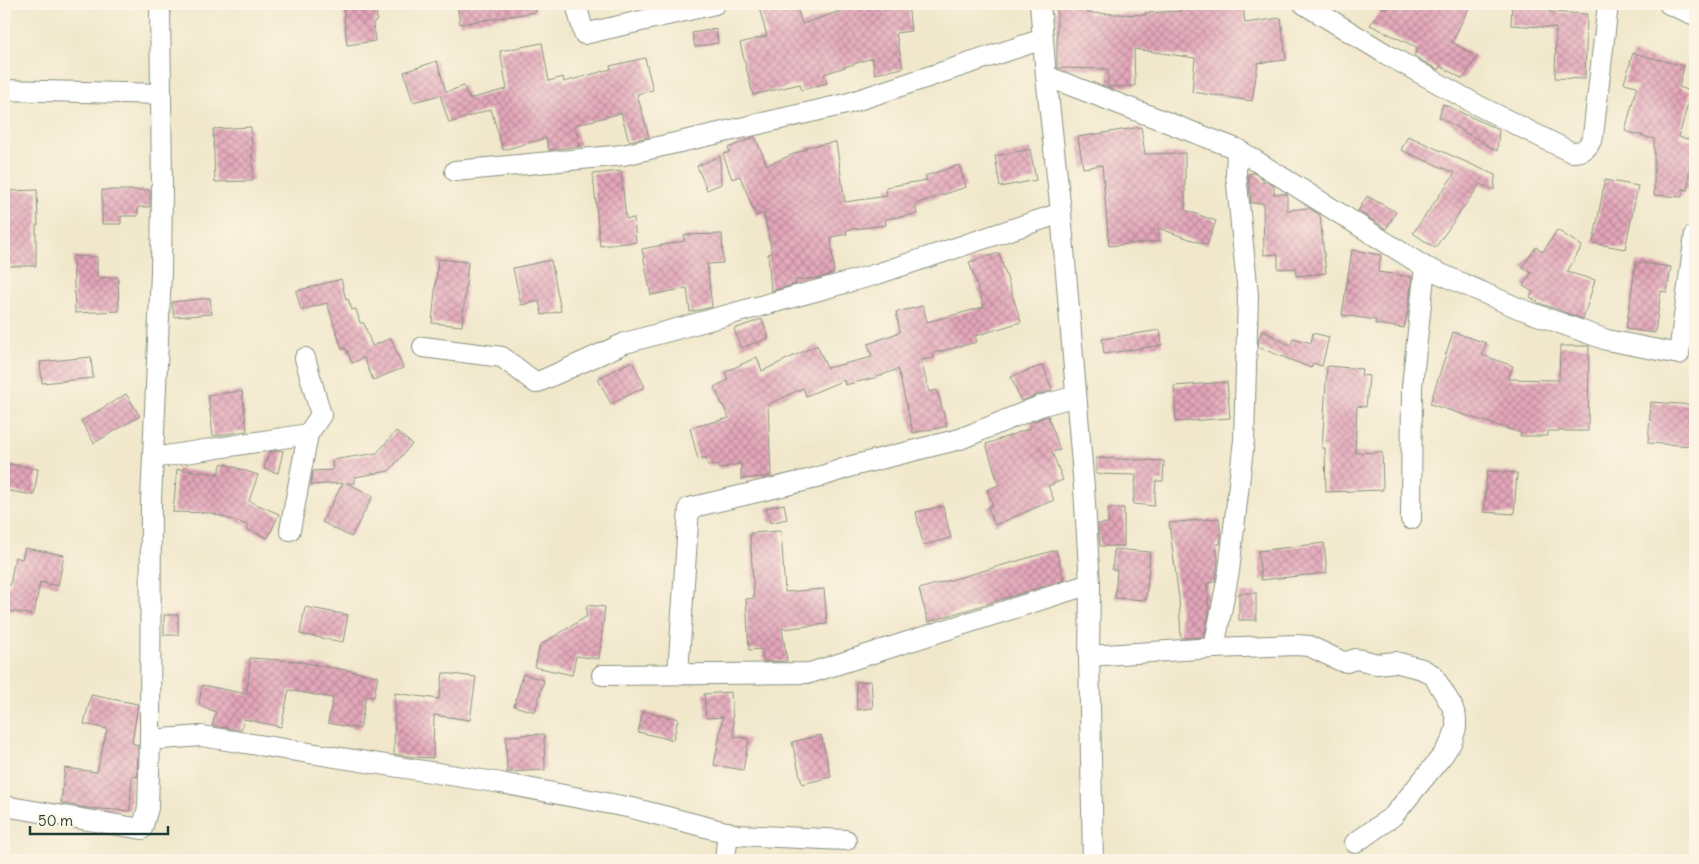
<svg xmlns="http://www.w3.org/2000/svg" width="1699" height="864" font-family="Delius,sans-serif">
<style>
.building{fill:url(#building-cross-hatch)}
.lines{fill:none;stroke-linecap:round;stroke-linejoin:round}
.street-casing{stroke:#889280;stroke-width:22}
.street{stroke:#fff;stroke-width:20}
</style>
<defs>
<pattern id="building-cross-hatch" width="8" height="8" patternUnits="userSpaceOnUse" patternTransform="scale(1.25)"><rect width="8" height="8" fill="#e4a6ba"/><path d="M0 0l8 8M0 8l8-8" fill="none" stroke="#b88898"/></pattern>
</defs>
<rect width="100%" height="100%" fill="#fcf5e5"/>
<filter id="ink" filterUnits="userSpaceOnUse"><feTurbulence type="fractalNoise" baseFrequency=".02" numOctaves="2"/><feDisplacementMap in="SourceGraphic" scale="10" xChannelSelector="R" yChannelSelector="G"/><feConvolveMatrix kernelMatrix="1 2 1 2 8 2 1 2 1" color-interpolation-filters="sRGB"/></filter>
<filter id="wash" filterUnits="userSpaceOnUse"><feTurbulence type="fractalNoise" baseFrequency=".0096" numOctaves="4" result="noise"/><feDisplacementMap in="SourceGraphic" scale="20" xChannelSelector="R" yChannelSelector="G"/><feGaussianBlur stdDeviation="1.12" result="paint"/><feColorMatrix in="noise" values="0 0 0 0 0 0 0 0 0 0 0 0 0 0 0 0 0 1.4 0 .05"/><feComposite in="paint" operator="in"/></filter>
<g filter="url(#wash)">
<rect width="100%" height="100%" fill="#f1e8cc"/>
<g id="blocks">
<g class="building">
<polygon points="343,4 376,4 377,20 373,23 375,41 347,45"/>
<polygon points="457,4 535,4 536,12 460,24"/>
<polygon points="758,4 796,4 802,24 849,8 869,4 908,4 911,31 896,33 903,68 875,74 872,58 824,74 827,83 801,90 800,84 753,95 740,43 767,36"/>
<polygon points="1057,4 1087,4 1087,13 1146,15 1145,13 1181,11 1180,4 1243,4 1245,23 1281,18 1286,60 1258,63 1252,101 1192,92 1195,58 1134,49 1135,86 1108,87 1108,69 1057,68"/>
<polygon points="1392,4 1471,4 1452,42 1477,57 1463,79 1440,66 1438,70 1414,56 1418,48 1370,25 1382,8 1389,8"/>
<polygon points="1512,4 1549,4 1549,12 1587,14 1585,79 1555,78 1556,28 1511,25"/>
<polygon points="716,29 718,43 695,47 692,33"/>
<polygon points="542,43 549,81 563,77 564,82 611,69 610,66 645,58 653,90 637,94 649,137 629,141 621,113 575,125 580,146 549,150 546,138 503,150 491,109 449,123 440,95 413,102 404,72 437,61 446,92 464,86 469,99 507,89 500,51"/>
<polygon points="1633,53 1684,66 1679,87 1691,91 1679,137 1695,141 1695,160 1690,158 1688,190 1683,189 1682,197 1654,195 1654,139 1625,131 1637,86 1624,83"/>
<polygon points="1443,104 1499,130 1497,151 1439,117"/>
<polygon points="251,127 253,181 215,182 213,129"/>
<polygon points="1141,127 1145,154 1185,153 1185,210 1216,221 1207,245 1158,228 1159,241 1109,246 1102,165 1083,168 1078,137"/>
<polygon points="1408,136 1495,175 1494,190 1480,184 1435,248 1413,233 1455,173 1401,150"/>
<polygon points="755,137 767,165 806,149 806,147 836,142 845,202 887,196 886,187 927,180 925,176 959,165 966,187 915,204 917,214 885,219 886,225 846,230 847,234 831,237 834,273 819,278 795,280 796,284 771,291 768,254 772,253 764,213 756,216 740,176 732,179 723,154 730,152 728,148"/>
<polygon points="1030,149 1036,180 1000,187 995,156"/>
<polygon points="720,156 721,184 707,190 697,166"/>
<polygon points="621,171 626,219 634,218 636,242 600,246 593,174"/>
<polygon points="1254,173 1263,179 1263,182 1267,182 1274,186 1274,194 1287,194 1287,210 1309,208 1320,215 1326,273 1296,276 1296,268 1278,269 1278,254 1264,255 1263,203 1251,203 1248,174"/>
<polygon points="1605,180 1638,186 1625,249 1593,243"/>
<polygon points="37,190 38,225 36,225 36,266 4,266 4,239 9,239 8,191"/>
<polygon points="102,190 150,190 150,207 138,207 138,216 121,216 121,224 102,224"/>
<polygon points="1367,196 1396,212 1386,229 1358,211"/>
<polygon points="1557,230 1582,246 1567,272 1595,280 1583,319 1539,303 1530,297 1533,292 1523,286 1531,273 1522,267 1536,247 1543,252"/>
<polygon points="722,234 723,263 707,264 712,307 690,312 687,288 651,295 642,249 684,241 684,235"/>
<polygon points="1352,250 1381,255 1378,272 1412,277 1408,311 1404,328 1375,324 1376,320 1342,315"/>
<polygon points="999,253 1021,322 975,336 977,342 934,353 934,358 921,360 929,392 937,390 947,426 913,433 898,369 874,378 845,385 844,380 806,396 803,388 768,405 771,476 741,479 741,463 719,469 718,464 708,466 706,457 698,459 690,428 729,418 714,387 728,380 725,372 757,357 762,371 817,345 827,368 872,357 868,344 900,332 896,312 923,306 927,322 984,307 969,262"/>
<polygon points="73,256 97,257 97,278 118,277 119,311 75,313"/>
<polygon points="438,259 468,262 462,326 432,323"/>
<polygon points="551,260 561,311 542,315 539,301 521,305 513,268"/>
<polygon points="1636,262 1671,267 1667,292 1661,291 1655,333 1626,329"/>
<polygon points="341,279 346,300 348,299 352,310 356,309 360,323 364,323 372,346 391,338 403,368 373,380 364,358 352,363 346,348 342,349 327,303 301,310 296,291"/>
<polygon points="210,298 212,314 174,317 172,302"/>
<polygon points="762,319 769,338 741,348 734,329"/>
<polygon points="1160,330 1162,345 1104,354 1102,339"/>
<polygon points="1262,330 1291,346 1293,338 1311,343 1313,333 1329,337 1322,366 1313,363 1311,368 1258,347 1259,338"/>
<polygon points="1453,332 1486,343 1482,355 1513,366 1508,379 1559,380 1560,346 1589,346 1588,431 1548,431 1548,436 1520,436 1521,433 1430,404"/>
<polygon points="91,357 93,378 42,383 40,362"/>
<polygon points="632,361 645,387 611,404 598,379"/>
<polygon points="1043,365 1052,390 1021,401 1011,377"/>
<polygon points="1327,366 1362,369 1361,375 1369,376 1366,407 1357,406 1355,453 1382,452 1383,490 1326,492 1325,448 1322,448"/>
<polygon points="1227,382 1230,418 1176,422 1174,386"/>
<polygon points="242,391 247,431 213,436 208,395"/>
<polygon points="126,394 140,416 94,443 81,421"/>
<polygon points="1651,402 1695,405 1695,446 1648,443"/>
<polygon points="1048,416 1060,450 1052,452 1063,480 1048,486 1054,500 995,525 988,507 993,505 987,490 999,485 986,444 1031,428 1029,423"/>
<polygon points="396,431 412,444 389,471 355,477 355,483 347,483 373,496 351,537 322,522 343,483 311,485 313,471 333,470 332,460 377,453"/>
<polygon points="280,450 283,451 278,473 264,469 269,452"/>
<polygon points="1096,458 1164,461 1163,481 1156,481 1154,506 1133,504 1136,475 1096,474"/>
<polygon points="4,463 38,469 34,495 4,490"/>
<polygon points="222,463 258,475 249,501 279,514 268,538 246,529 248,525 211,513 173,512 177,469 218,474"/>
<polygon points="1487,471 1517,473 1514,514 1484,512"/>
<polygon points="784,504 787,519 770,523 766,508"/>
<polygon points="943,506 951,538 923,545 916,512"/>
<polygon points="1108,508 1124,508 1124,546 1100,546 1098,524 1108,523"/>
<polygon points="1219,518 1221,538 1220,544 1216,544 1218,560 1217,569 1215,582 1207,583 1209,610 1204,637 1181,638 1179,598 1169,523"/>
<polygon points="781,531 785,592 824,589 827,624 782,629 787,661 764,662 762,649 749,650 746,599 754,598 750,533"/>
<polygon points="1324,543 1327,573 1261,580 1258,551"/>
<polygon points="25,548 64,555 58,586 40,582 34,615 4,610 4,584 10,585 15,557 22,559"/>
<polygon points="1114,549 1150,552 1146,600 1115,598 1117,570 1112,570"/>
<polygon points="1056,550 1064,580 928,622 919,589"/>
<rect x="1239" y="593" width="17" height="27"/>
<polygon points="587,605 605,607 599,659 576,656 572,675 535,667 540,645 586,617"/>
<polygon points="305,607 348,615 343,642 300,634"/>
<rect x="164" y="615" width="14" height="20"/>
<polygon points="250,658 295,661 378,676 374,697 366,696 360,729 328,723 333,698 289,690 281,727 244,719 241,730 212,726 216,712 199,705 202,685 247,694"/>
<polygon points="443,673 476,677 470,720 434,715 433,758 414,757 394,754 395,693 439,699"/>
<polygon points="523,674 544,680 535,712 514,706"/>
<polygon points="871,681 873,708 857,710 856,682"/>
<polygon points="731,692 734,736 749,739 743,770 714,765 723,717 706,718 704,694"/>
<polygon points="91,695 138,704 132,743 138,745 137,777 132,776 130,811 86,808 61,803 65,768 97,772 107,729 84,724"/>
<polygon points="643,711 678,719 673,740 638,732"/>
<polygon points="544,734 545,770 507,772 506,736"/>
<polygon points="821,735 831,777 802,784 792,742"/>
</g>
</g>
</g>
<g filter="url(#ink)">
<use href="#blocks" fill-opacity="0" stroke="#889280" stroke-width="1"/>
<g class="lines">
<g class="street-casing">
<g id="street">
<polyline points="576,4 584,34 715,4"/>
<polyline points="1040,4 1046,76 1061,213 1084,488 1090,584 1089,656 1093,860"/>
<path d="M1304,4L1386,54L1479,106L1571,152C1584,152 1588,149 1593,136L1608,4"/>
<polyline points="1669,4 1695,15"/>
<polyline points="1046,76 1237,149 1425,267 1518,308 1607,340 1679,354 1695,234"/>
<polyline points="4,90 161,94"/>
<polyline points="455,171 623,155 846,104 1043,39"/>
<polyline points="423,347 502,357 536,383 625,343 874,275 1061,213"/>
<polyline points="153,458 308,434 321,415 305,358"/>
<polyline points="1411,519 1412,386 1425,267"/>
<polyline points="290,530 308,434"/>
<polyline points="1214,648 1229,571 1244,440 1248,295 1236,174 1237,149"/>
<polyline points="1089,656 1214,648 1296,645 1309,646 1341,661 1347,662 1355,659 1362,660 1377,664 1395,662 1422,669 1433,675 1452,706 1456,718 1456,728 1452,741 1443,755 1393,816 1355,843"/>
<polyline points="678,674 689,508 816,478 852,466 960,439 1040,406 1076,396"/>
<polyline points="602,675 810,673 1090,584"/>
<polyline points="150,740 151,501 161,272 162,188 160,4"/>
<polyline points="4,806 142,829 148,808 150,740 201,736 501,783 632,808 737,835 846,840"/>
<polyline points="725,860 728,832"/>
</g>
</g>
<use href="#street" class="street"/>
</g>
</g>
<rect width="1699" height="864" fill="none" stroke="#fcf5e5" stroke-width="20"/>
<path d="M30 826v8h138v-8" fill="none" stroke="#1f3d34" stroke-width="2.5"/>
<text x="38" y="826" font-size="15" fill="#1f3d34" stroke="#fcf5e5" stroke-width="4" paint-order="stroke">50 m</text>
</svg>
